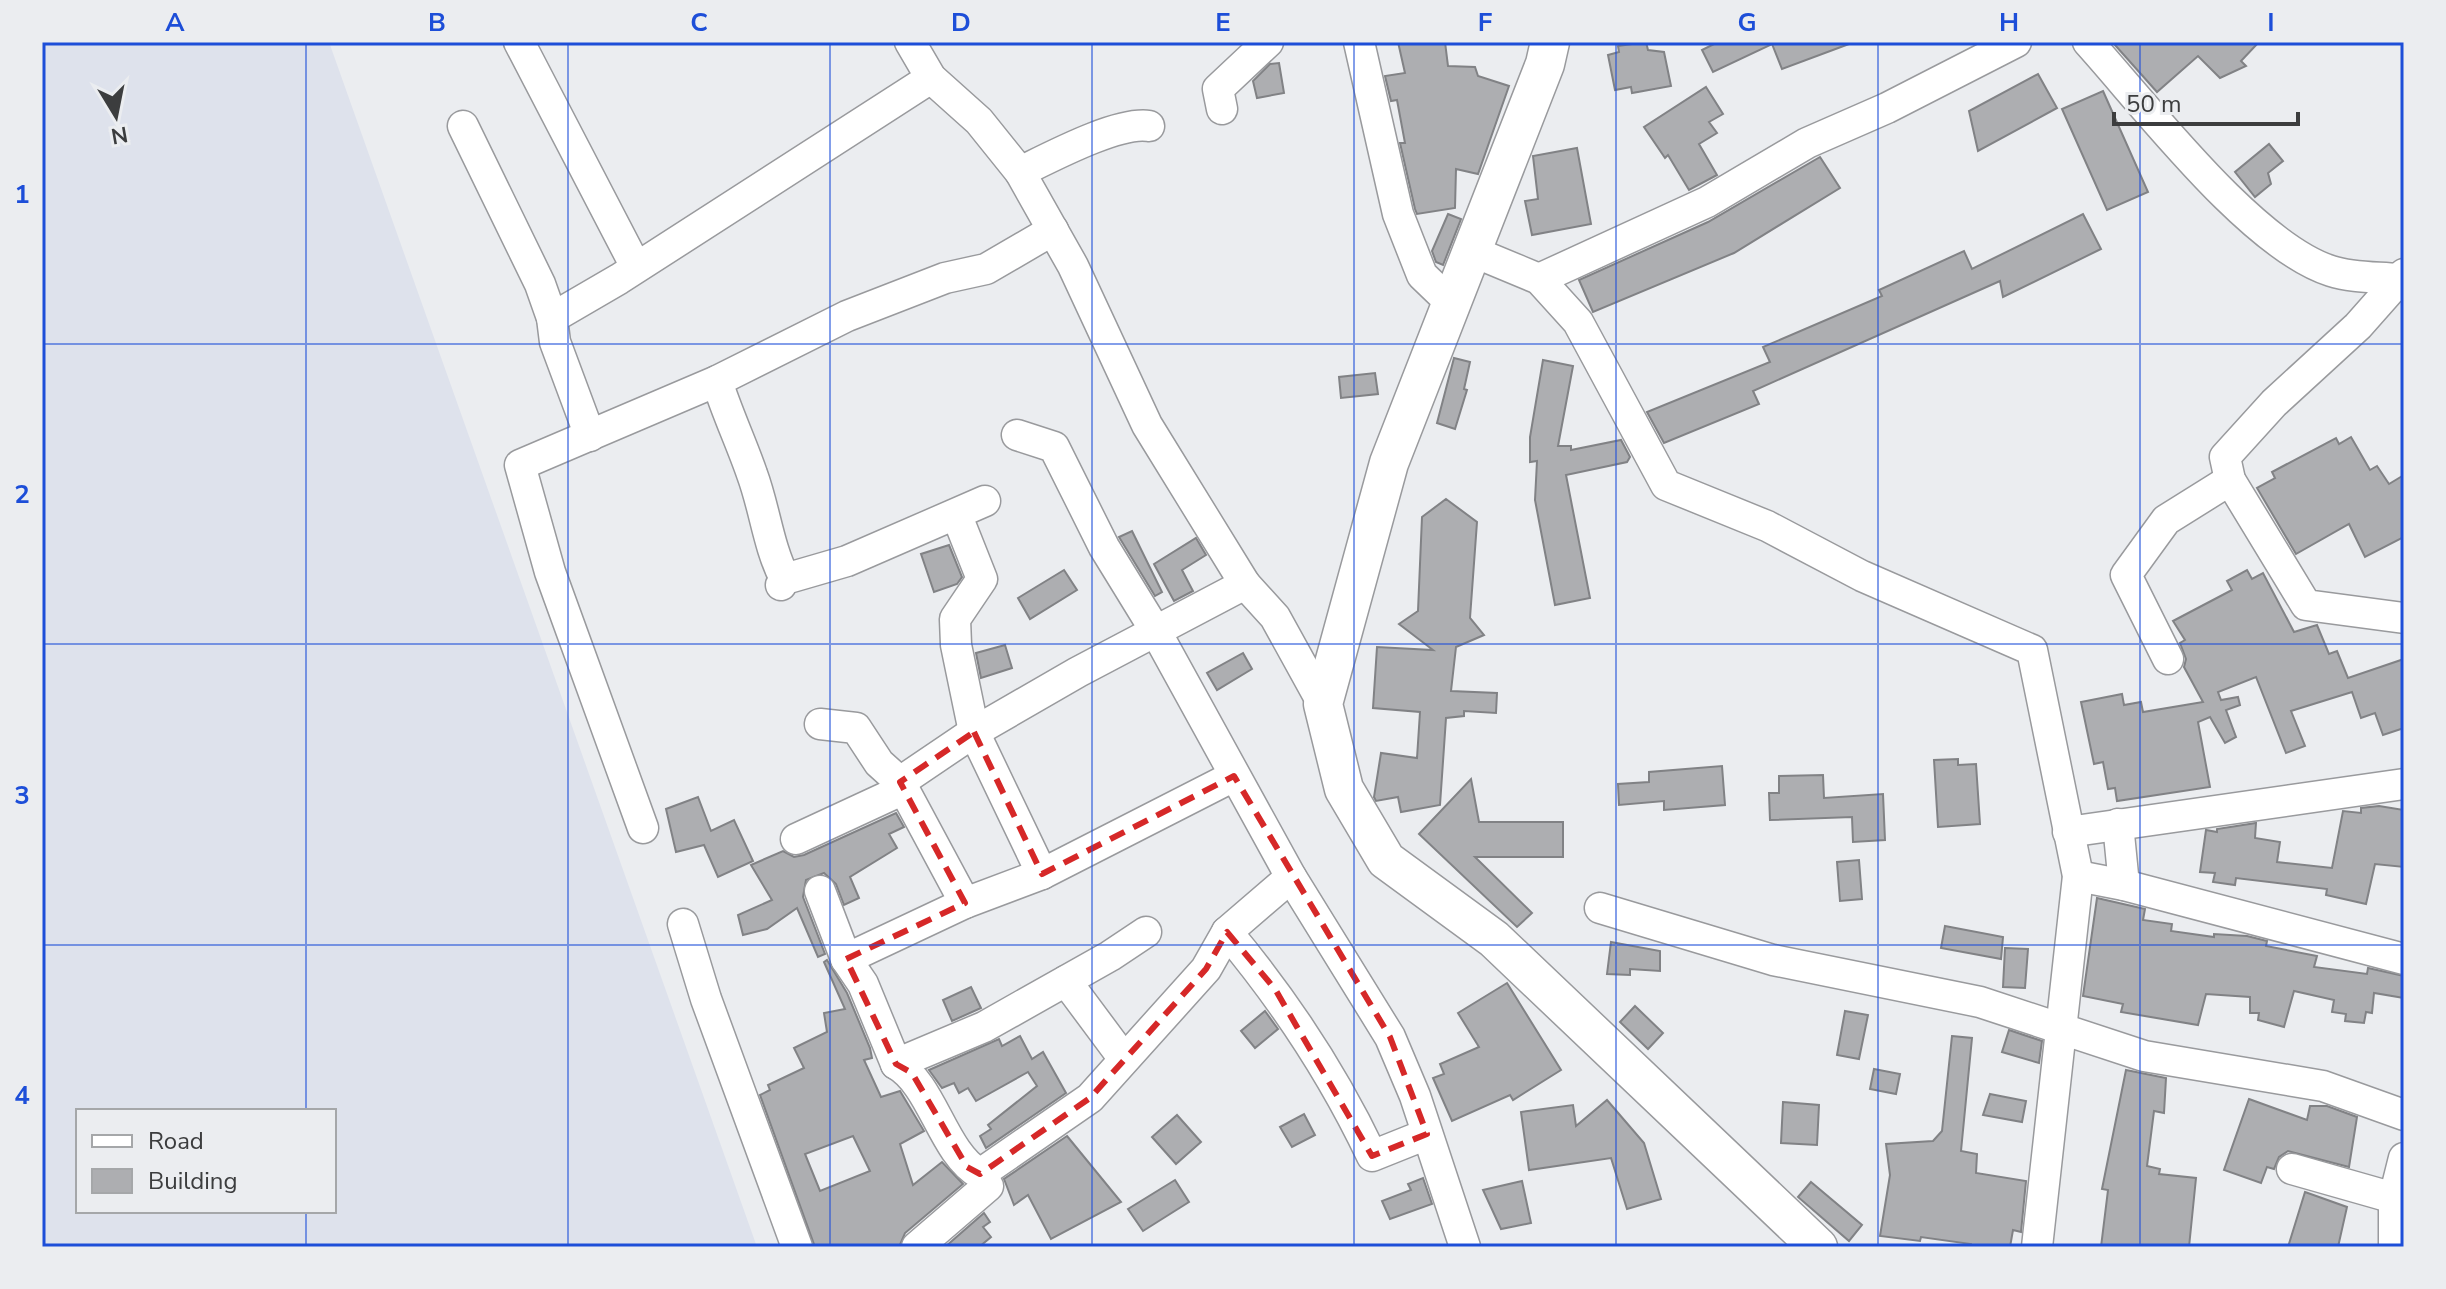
<svg xmlns="http://www.w3.org/2000/svg" width="2446" height="1289" font-family="'Nunito Sans',sans-serif">
<style>
.built{fill:#dee2ec;fill-rule:evenodd}
.building{fill:#adaeb1;stroke:#818285;stroke-width:2;fill-rule:evenodd}
.lines{fill:none;stroke-linecap:round;stroke-linejoin:round}
.minor-casing{stroke:#999a9d;stroke-width:33}
.major-casing{stroke:#999a9d;stroke-width:41}
.minor{stroke:#fff;stroke-width:30}
.major{stroke:#fff;stroke-width:38}
.marked{fill:none;stroke:#d62828;stroke-width:6;stroke-dasharray:16 10;stroke-linejoin:round}
.grid{fill:none;stroke:#1d4ed8;stroke-width:2;stroke-opacity:0.55}
.neatline{fill:none;stroke:#1d4ed8;stroke-width:3}
.grid-label{font-size:26px;text-anchor:middle;font-weight:bold;fill:#1d4ed8}
</style>
<rect width="100%" height="100%" fill="#ebedf0"/>
<path class="built" d="M42,42H329L757,1247H42ZM78,1111H334V1211H78Z"/>
<g class="building">
<polygon points="1398,42 1445,42 1448,66 1475,67 1478,76 1509,86 1478,174 1456,169 1455,208 1417,214 1415,209 1400,143 1405,143 1397,100 1391,101 1385,76 1405,73"/>
<polygon points="1646,42 1648,50 1664,52 1671,86 1632,93 1631,87 1615,90 1608,55 1619,52 1618,46"/>
<polygon points="1718,42 1849,42 1849,44 1782,69 1772,44 1713,72 1702,50"/>
<polygon points="2118,42 2259,42 2241,61 2246,66 2220,78 2198,56 2157,92 2115,45"/>
<polygon points="1279,63 1284,93 1257,98 1253,81 1270,64"/>
<polygon points="2038,74 2057,108 1978,151 1969,111"/>
<polygon points="1706,87 1723,114 1709,122 1717,133 1699,144 1717,175 1689,190 1668,155 1665,158 1644,127"/>
<polygon points="2103,91 2148,192 2107,210 2062,109"/>
<polygon points="2269,144 2283,161 2268,173 2271,184 2255,197 2235,172"/>
<polygon points="1577,148 1591,224 1532,235 1525,201 1538,199 1533,156"/>
<polygon points="1820,157 1840,188 1734,253 1593,312 1579,280 1708,222"/>
<polygon points="1448,214 1461,219 1443,265 1436,262 1432,251"/>
<polygon points="2083,214 2101,249 2003,297 2000,281 1753,391 1759,404 1664,443 1647,412 1770,362 1763,347 1882,296 1879,290 1964,251 1972,269"/>
<polygon points="1454,358 1470,362 1464,389 1467,390 1455,429 1437,423"/>
<polygon points="1543,360 1573,366 1558,446 1571,446 1571,450 1621,440 1630,457 1627,462 1566,475 1590,598 1555,605 1535,500 1537,461 1530,462 1530,437"/>
<polygon points="1375,373 1378,394 1341,398 1339,377"/>
<polygon points="2351,437 2370,470 2377,466 2389,484 2404,475 2404,537 2365,557 2349,524 2296,554 2257,488 2275,478 2272,472 2336,438 2339,444"/>
<polygon points="1446,499 1477,522 1470,618 1484,635 1456,647 1451,691 1497,693 1496,713 1464,711 1464,716 1446,718 1440,805 1401,812 1398,797 1376,801 1374,797 1381,753 1417,758 1420,712 1373,708 1377,647 1433,650 1399,624 1418,611 1422,517"/>
<polygon points="1132,531 1162,592 1155,596 1119,537"/>
<polygon points="1196,538 1206,555 1182,570 1193,591 1174,601 1154,564"/>
<polygon points="949,545 962,577 957,584 934,592 921,554"/>
<polygon points="1064,570 1077,590 1030,619 1018,598"/>
<polygon points="2247,570 2252,579 2263,573 2294,632 2317,625 2329,654 2337,651 2348,678 2404,659 2404,728 2383,735 2375,713 2361,718 2352,692 2291,711 2305,746 2286,753 2256,677 2218,692 2221,700 2238,697 2240,705 2226,710 2236,737 2225,743 2210,717 2198,722 2210,787 2117,801 2115,788 2108,789 2103,762 2094,764 2081,702 2122,694 2124,705 2141,702 2143,712 2203,702 2184,667 2186,659 2180,643 2185,640 2173,621 2232,590 2227,581"/>
<polygon points="1005,645 1012,668 981,678 976,653"/>
<polygon points="1243,653 1252,669 1217,690 1207,673"/>
<polygon points="1958,759 1958,765 1976,764 1980,824 1938,827 1934,760"/>
<polygon points="1722,766 1725,805 1664,810 1664,801 1619,805 1618,784 1649,782 1649,772"/>
<polygon points="1823,775 1824,798 1883,794 1885,840 1853,842 1852,817 1770,820 1769,793 1779,793 1779,776"/>
<polygon points="1471,779 1479,822 1563,822 1563,857 1475,857 1532,913 1517,927 1419,834"/>
<polygon points="698,797 711,831 734,820 753,861 718,877 704,845 676,852 666,809"/>
<polygon points="2379,806 2404,810 2404,867 2375,864 2366,904 2326,895 2327,889 2236,878 2235,885 2213,882 2215,873 2200,872 2206,830 2217,832 2217,829 2256,823 2255,838 2280,842 2277,862 2332,868 2343,811 2361,813 2361,808"/>
<polygon points="896,813 904,827 889,834 897,848 850,877 859,898 844,905 836,884 824,873 806,880 803,897 825,954 818,957 797,908 767,929 743,935 738,915 772,900 751,865 783,851 794,857 804,855"/>
<polygon points="1859,860 1862,899 1840,901 1837,862"/>
<polygon points="2097,898 2145,909 2143,920 2172,924 2171,931 2214,937 2214,934 2247,936 2267,941 2266,946 2317,956 2314,967 2367,974 2368,968 2404,976 2404,998 2374,993 2372,1013 2366,1012 2364,1023 2345,1021 2346,1014 2332,1012 2334,1000 2294,991 2284,1027 2258,1020 2259,1013 2250,1013 2250,997 2206,994 2198,1025 2121,1012 2123,1004 2083,996"/>
<polygon points="1945,926 2003,937 2001,959 1941,948"/>
<polygon points="1611,942 1660,951 1660,971 1630,969 1630,975 1607,974"/>
<polygon points="2005,948 2028,949 2025,988 2003,987"/>
<path d="M827,960L847,993L870,1048L872,1058L864,1060L881,1097L900,1091L924,1131L900,1144L913,1185L942,1162L963,1184L905,1233L899,1247H815L760,1095L770,1090L768,1085L804,1068L794,1048L827,1032L824,1013L845,1009L824,962ZM853,1136L870,1171L820,1191L805,1154Z"/>
<polygon points="1507,983 1561,1070 1513,1100 1510,1095 1452,1121 1433,1078 1444,1074 1440,1064 1479,1047 1458,1013"/>
<polygon points="971,987 981,1008 952,1021 943,1000"/>
<polygon points="1635,1006 1663,1033 1648,1049 1620,1022"/>
<polygon points="1265,1011 1278,1029 1255,1048 1241,1031"/>
<polygon points="1845,1011 1868,1015 1859,1059 1837,1055"/>
<polygon points="2009,1030 2042,1041 2039,1063 2002,1052"/>
<polygon points="1020,1036 1032,1059 1043,1052 1066,1093 986,1148 980,1136 991,1129 988,1125 1037,1086 1028,1072 976,1101 968,1088 959,1093 954,1083 942,1088 929,1070 999,1039 1002,1046"/>
<polygon points="1952,1036 1972,1038 1961,1151 1977,1154 1976,1173 2026,1181 2021,1232 2013,1230 2010,1247 1971,1247 1971,1244 1921,1237 1920,1241 1880,1236 1890,1175 1886,1144 1933,1141 1942,1131"/>
<polygon points="1874,1069 1900,1074 1896,1094 1870,1089"/>
<polygon points="2126,1070 2166,1078 2164,1113 2154,1111 2147,1166 2160,1169 2159,1174 2196,1178 2189,1247 2101,1247 2108,1190 2102,1189"/>
<polygon points="1990,1094 2026,1101 2022,1122 1983,1115"/>
<polygon points="2249,1099 2307,1120 2310,1106 2327,1106 2357,1117 2349,1167 2288,1151 2279,1157 2274,1169 2267,1167 2261,1183 2224,1170"/>
<polygon points="1607,1100 1644,1143 1661,1199 1627,1209 1611,1158 1529,1170 1521,1112 1573,1105 1576,1126"/>
<polygon points="1783,1102 1819,1105 1817,1145 1781,1143"/>
<polygon points="1304,1114 1315,1135 1292,1147 1280,1127"/>
<polygon points="1177,1115 1201,1142 1176,1164 1152,1137"/>
<polygon points="1067,1136 1121,1202 1051,1239 1028,1195 1014,1205 1004,1179"/>
<polygon points="1423,1178 1432,1204 1390,1219 1382,1201 1411,1190 1408,1184"/>
<polygon points="1175,1180 1189,1202 1143,1231 1128,1209"/>
<polygon points="1522,1181 1531,1223 1501,1229 1483,1190"/>
<polygon points="1811,1182 1862,1225 1849,1241 1798,1197"/>
<polygon points="2305,1192 2347,1207 2338,1247 2288,1247"/>
<polygon points="984,1213 990,1222 983,1227 991,1237 979,1247 945,1247"/>
</g>
<g class="lines">
<g class="minor-casing">
<g id="minor">
<polyline points="519,42 636,267"/>
<polyline points="910,42 931,78 979,121 1020,172 1073,266 1147,425 1245,584 1275,617 1323,704"/>
<polyline points="1359,42 1398,214 1422,275 1450,302"/>
<path d="M2088,42C2145,105 2252,246 2331,271C2352,278 2377,277 2398,279L2404,286"/>
<polyline points="1222,109 1218,89 1268,42"/>
<polyline points="463,126 540,284 552,318 555,342 590,436"/>
<path d="M1020,172C1049,158 1118,121 1149,126"/>
<polyline points="1474,252 1539,279 1578,322 1666,485 1767,526 1862,576 2032,650 2078,876 2037,1247"/>
<polyline points="2404,274 2358,326 2274,403 2225,457 2230,480 2306,605 2404,618"/>
<polyline points="1539,279 1707,202 1807,143 1887,108 2016,42"/>
<polyline points="552,318 619,279 931,78"/>
<path d="M717,381C727,413 741,442 752,474C765,509 768,546 785,579"/>
<polyline points="1017,435 1054,447 1104,547 1155,630 1291,877 1390,1037 1415,1096 1465,1247"/>
<polyline points="957,516 982,579 955,619 956,645 974,732 1042,874"/>
<polyline points="781,585 785,579 847,561 985,501"/>
<polyline points="2168,659 2126,575 2166,520 2230,480"/>
<polyline points="820,724 856,728 879,763 900,782 965,903"/>
<polyline points="900,782 974,732 1078,672 1245,584"/>
<polyline points="2118,824 2124,885"/>
<polyline points="643,828 550,572 520,465 717,381 847,316 945,278 986,269 1053,230"/>
<polyline points="2068,832 2404,784"/>
<polyline points="796,839 904,789"/>
<polyline points="2078,876 2124,885 2404,959"/>
<polyline points="820,891 846,959 863,984 896,1064 984,1027 1110,956 1146,932"/>
<polyline points="1600,908 1773,960 1980,1002 2144,1056 2323,1086 2404,1115"/>
<polyline points="683,924 706,999 797,1247"/>
<path d="M1227,932C1284,1000 1334,1076 1372,1156L1427,1134"/>
<polyline points="846,959 965,903 1042,874 1234,776"/>
<polyline points="1066,981 1124,1059"/>
<path d="M896,1064C933,1085 942,1152 980,1174"/>
<polyline points="2292,1169 2394,1198"/>
<polyline points="917,1247 988,1186 980,1174 1090,1098 1206,969 1227,932 1291,877"/>
<polyline points="2394,1247 2394,1198 2404,1158"/>
</g>
</g>
<g class="major-casing">
<polyline id="major" points="1550,42 1545,64 1389,463 1323,704 1344,789 1386,860 1494,939 1818,1247"/>
</g>
<use href="#minor" class="minor"/>
<use href="#major" class="major"/>
</g>
<path class="marked" d="M974,732L1042,874L1234,776L1390,1037L1427,1134L1372,1156L1275,989L1227,932L1206,969L1090,1098L980,1174L967,1167L912,1073L896,1064L846,959L965,903L900,782Z"/>
<path class="grid" d="M306,42V1111M568,42V1247M830,42V1247M1092,42V1247M1354,42V1247M1616,42V1247M1878,42V1247M2140,42V1247M42,344H2404M42,644H2404M42,945H2404M306,1211V1247"/>
<rect width="2446" height="1289" fill="none" stroke="#ebedf0" stroke-width="88"/>
<rect x="76" y="1109" width="260" height="104" fill="#ebedf0" stroke="#a5a7a9" stroke-width="2"/>
<rect x="92" y="1135" width="40" height="12" fill="#ffffff" stroke="#a5a7a9" stroke-width="2"/>
<text x="148" y="1149" font-size="24" fill="#3c3d3e">Road</text>
<rect x="92" y="1169" width="40" height="24" fill="#adaeb1" stroke="#a5a7a9" stroke-width="2"/>
<text x="148" y="1189" font-size="24" fill="#3c3d3e">Building</text>
<g transform="translate(116 116) rotate(170)" stroke="#ebedf0" stroke-width="6" paint-order="stroke">
<path d="M0-6L14 30L0 20L-14 30Z" fill="#3c3d3e"/>
<text y="-12" font-size="22" font-weight="bold" text-anchor="middle" fill="#3c3d3e">N</text>
</g>
<path d="M2114 112v12h184v-12" fill="none" stroke="#3c3d3e" stroke-width="4"/>
<text x="2126" y="112" font-size="24" fill="#3c3d3e" stroke="#ebedf0" stroke-width="6" paint-order="stroke">50 m</text>
<rect x="44" y="44" width="2358" height="1201" class="neatline"/>
<g class="grid-label">
<text x="175" y="31">A</text>
<text x="437" y="31">B</text>
<text x="699" y="31">C</text>
<text x="961" y="31">D</text>
<text x="1223" y="31">E</text>
<text x="1485" y="31">F</text>
<text x="1747" y="31">G</text>
<text x="2009" y="31">H</text>
<text x="2271" y="31">I</text>
<text x="22" y="203">1</text>
<text x="22" y="503">2</text>
<text x="22" y="804">3</text>
<text x="22" y="1104">4</text>
</g>
</svg>
